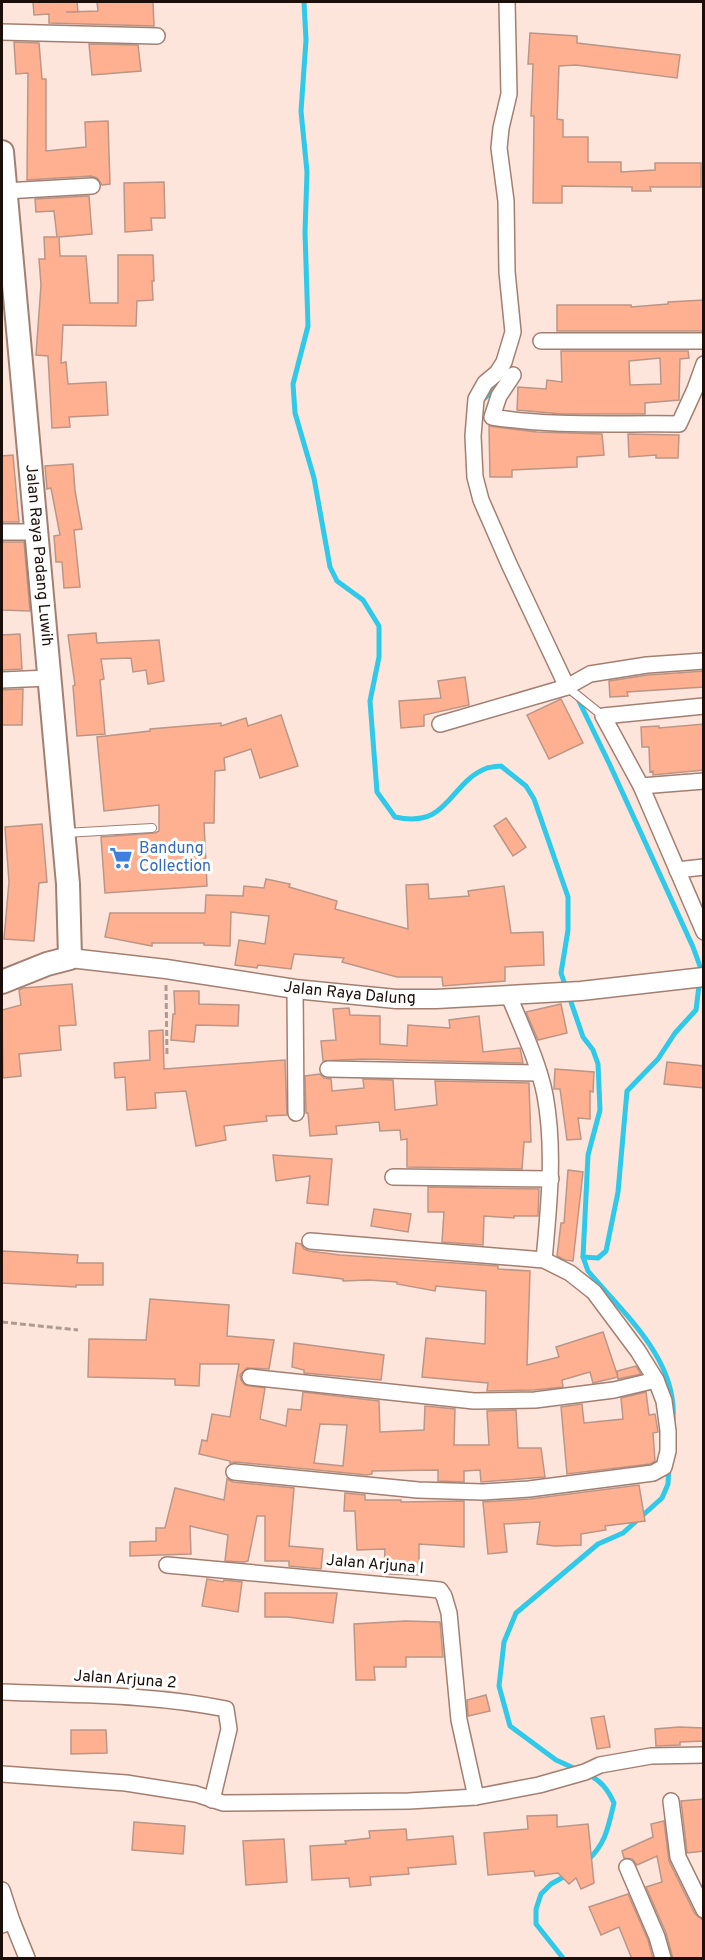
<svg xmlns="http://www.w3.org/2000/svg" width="705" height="1960" font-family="Overpass,sans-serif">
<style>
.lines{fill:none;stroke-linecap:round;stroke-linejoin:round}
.stream{stroke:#2fc9e9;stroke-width:5}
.building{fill:#ffb091;stroke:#bb9687;stroke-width:1.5;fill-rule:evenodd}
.service-casing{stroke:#a37f71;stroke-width:10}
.minor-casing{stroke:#a37f71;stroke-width:18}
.tertiary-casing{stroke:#a37f71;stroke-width:21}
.primary-casing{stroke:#a37f71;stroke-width:26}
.path{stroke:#ae9a91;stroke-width:3;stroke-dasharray:6 3;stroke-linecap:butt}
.service{stroke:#fff;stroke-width:8}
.minor{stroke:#fff;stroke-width:15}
.tertiary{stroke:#fff;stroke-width:18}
.primary{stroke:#fff;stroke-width:22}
.labels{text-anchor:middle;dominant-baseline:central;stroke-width:6;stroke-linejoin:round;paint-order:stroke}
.street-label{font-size:16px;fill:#1c0f09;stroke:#fff}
.shop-label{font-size:16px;fill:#366cbe;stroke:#fff;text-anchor:start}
</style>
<rect width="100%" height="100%" fill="#fde5db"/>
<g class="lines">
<g class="stream">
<path d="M304,2L306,40L301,111L307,172L305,232L308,326L293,384L295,413L314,478L330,567L337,581L363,600L379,626V657L370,701L377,792L395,817C450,829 448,783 487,768C492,767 497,766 501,766L526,786L534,799L568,897V930L561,973L583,1037L593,1050L598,1064L600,1110L588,1155L583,1257L588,1271C623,1313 678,1360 673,1420"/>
<polyline points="481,401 497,388"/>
<polyline points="577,697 609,763 693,947 701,969 696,1010 675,1033 658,1059 627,1091 618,1192 606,1251 598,1258 583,1257"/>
<polyline points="578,1770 556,1760 510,1726 499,1686 504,1642 516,1613 598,1544 623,1533 662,1498 668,1484 669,1466"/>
<path d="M587,1861C606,1843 608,1828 614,1803C608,1790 601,1780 587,1774"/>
<polyline points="563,1958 536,1924 536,1909 541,1894 551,1884 567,1875"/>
</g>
</g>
<g class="building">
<polygon points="33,2 77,2 78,12 66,12 98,11 97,2 153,2 154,26 49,23 49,14 34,15"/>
<polygon points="530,33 577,36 577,43 680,55 677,78 576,65 559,66 557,119 563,120 563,137 588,137 588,162 621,162 621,172 655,170 655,163 701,163 701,187 650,187 651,191 632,191 632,187 562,186 562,203 533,203 534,116 531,116 533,64 528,64"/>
<polygon points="14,42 39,43 42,79 46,79 46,151 86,147 85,122 108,121 110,184 102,185 97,178 91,176 27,180 28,73 16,74"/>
<polygon points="89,44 138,45 141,71 92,75"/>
<polygon points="164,182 165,218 151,218 152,230 125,232 124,183"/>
<polygon points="89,196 92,234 59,237 60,256 86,256 90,303 118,303 118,255 153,255 154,281 152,281 153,300 137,301 136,326 63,325 61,363 66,362 68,384 106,382 108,415 69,417 70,427 52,428 48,356 36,355 41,285 39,259 45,259 44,237 57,237 54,211 36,212 35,199"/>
<polygon points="704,300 704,331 557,331 557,305 631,305 631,307 668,304 668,302"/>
<path d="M561,351H688L689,358L680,359L679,400L645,403V414H562L517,410L518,387L546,389L547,380L562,382ZM660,358L661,384L630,385L629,361Z"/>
<polygon points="489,426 537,432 602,434 604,455 577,457 577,467 512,470 512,477 490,477"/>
<polygon points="628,434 679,435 678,458 656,458 656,455 629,457"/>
<polygon points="13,455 19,522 2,522 2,456"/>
<polygon points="73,464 75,491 82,529 74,530 80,587 64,588 62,562 56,562 54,536 60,535 51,488 47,489 45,466"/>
<polygon points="2,542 24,542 30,611 2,610"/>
<polygon points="96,633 97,643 159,640 164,681 148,684 146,670 133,672 131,658 101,659 104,679 100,680 105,734 77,736 73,686 75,685 68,635"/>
<polygon points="20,634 22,669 2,670 2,635"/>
<polygon points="704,671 704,687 627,692 628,696 610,697 609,681 648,675"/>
<polygon points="465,677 469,705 424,715 424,726 401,728 399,701 441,698 438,681"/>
<polygon points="23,689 22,725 2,725 2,690"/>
<polygon points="561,699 583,743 549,759 527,715"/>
<polygon points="281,715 298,766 260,778 251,749 224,758 225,770 215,771 214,823 204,823 207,886 105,893 101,837 155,833 159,831 159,805 104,811 97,737 150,731 150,729 221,723 221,726 246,718 248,726"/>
<polygon points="704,724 704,770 653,775 653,771 650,772 649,747 642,747 641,727 659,726 659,728"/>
<polygon points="506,818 526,847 513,856 494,826"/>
<polygon points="42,824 47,882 39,883 34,941 4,939 9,882 5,827"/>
<polygon points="266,879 290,884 289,887 337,901 335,909 408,929 406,885 428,884 429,899 469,896 468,891 504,886 511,933 543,932 544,965 505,967 505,981 443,986 442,977 397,977 342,962 344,958 294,954 291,969 258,965 257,968 235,965 239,940 265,944 269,916 231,912 230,946 204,945 204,943 152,943 152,946 105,937 110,913 205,913 206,895 243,896 244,886 264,888"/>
<polygon points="72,984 76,1025 59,1026 61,1050 19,1054 21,1076 3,1078 2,1010 21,1005 19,990 23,988"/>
<polygon points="174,991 199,991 199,1004 239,1005 238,1026 196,1025 194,1042 171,1040 173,1014 175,1014"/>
<polygon points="561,1004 567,1033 538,1040 526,1012"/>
<polygon points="349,1008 350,1015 380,1016 380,1044 407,1046 408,1025 450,1028 449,1020 479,1016 483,1052 520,1048 523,1063 362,1059 323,1061 321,1041 336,1040 333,1009"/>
<polygon points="163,1030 164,1069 285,1060 287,1115 266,1116 267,1121 224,1126 226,1140 196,1146 186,1091 155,1093 156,1108 127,1110 125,1077 115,1078 114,1063 150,1060 149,1031"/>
<polygon points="667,1062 704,1066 704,1088 664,1084"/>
<polygon points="555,1069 594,1072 593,1092 590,1091 590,1119 578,1118 581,1139 567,1140 560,1089 554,1089"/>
<polygon points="320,1074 324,1078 331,1079 332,1091 364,1088 363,1079 393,1080 395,1110 437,1105 435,1081 529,1083 531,1142 524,1142 522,1169 407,1167 407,1139 401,1140 400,1130 380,1131 379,1122 336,1126 337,1134 310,1136 308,1113 306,1113 305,1076"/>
<polygon points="273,1155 332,1159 328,1205 307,1203 310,1176 276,1181"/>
<polygon points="568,1170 583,1172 573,1261 565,1260 557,1256 561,1223 564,1223"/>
<polygon points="428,1187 539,1189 538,1216 514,1216 514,1218 484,1216 483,1245 442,1242 444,1212 428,1212"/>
<polygon points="374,1209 411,1214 408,1232 371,1226"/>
<polygon points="296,1243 301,1244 304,1249 309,1251 340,1255 498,1266 498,1269 530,1271 527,1365 559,1357 556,1347 603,1332 618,1377 593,1383 590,1372 562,1380 563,1387 534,1390 487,1391 488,1383 422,1377 426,1338 485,1344 486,1291 436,1286 435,1291 397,1284 397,1282 369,1280 343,1281 343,1279 293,1273"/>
<polygon points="2,1251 78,1255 77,1263 103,1263 103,1285 76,1285 76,1287 2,1283"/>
<path d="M150,1299L229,1305L227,1336L274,1340L269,1369L247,1368L240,1375L241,1380L245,1385L265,1388L260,1419L286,1426L288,1409L301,1410L303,1392L379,1401L380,1432L424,1430L425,1406L455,1409L454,1445H489L487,1411L516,1410L518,1448H541L545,1477L481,1482L480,1470L464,1471V1482L438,1481V1470L372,1471V1474L367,1475L235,1462L230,1463V1461L199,1454L202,1440L207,1441L212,1414L230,1417L239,1364H200L199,1386L175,1385V1379L88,1377L89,1339L146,1340ZM320,1424L347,1425L343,1466L314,1463Z"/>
<polygon points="294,1343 384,1355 381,1380 304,1373 304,1370 292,1367"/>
<polygon points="636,1366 641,1374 618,1379 617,1371"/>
<polygon points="646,1392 649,1415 655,1414 658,1432 653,1433 655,1461 650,1464 567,1474 561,1407 582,1404 584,1423 623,1419 621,1398"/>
<polygon points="227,1479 233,1482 294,1488 289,1546 323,1549 321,1569 289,1566 289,1561 265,1561 265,1516 257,1516 248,1561 244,1562 225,1561 228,1535 190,1526 191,1554 130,1556 130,1542 156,1541 156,1528 165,1528 175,1488 224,1500"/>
<polygon points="639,1485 645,1521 605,1526 606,1530 581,1534 581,1545 555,1546 537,1544 540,1522 504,1524 507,1552 488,1554 483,1502 530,1499"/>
<polygon points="345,1493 365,1495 365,1500 401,1500 401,1502 464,1501 464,1547 419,1544 419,1575 384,1574 385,1549 357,1550 355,1511 344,1511"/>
<polygon points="207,1579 223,1582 224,1580 242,1582 238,1612 202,1606"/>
<polygon points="265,1593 337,1593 333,1623 288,1617 265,1617"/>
<polygon points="405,1621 440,1622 443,1657 406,1657 406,1667 374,1667 375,1680 356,1680 354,1624"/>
<polygon points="486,1695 490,1711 468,1716 467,1700"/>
<polygon points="604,1716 610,1747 597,1749 591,1718"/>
<polygon points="679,1727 704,1728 704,1741 680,1742 680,1745 656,1746 655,1729"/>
<polygon points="71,1730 106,1730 107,1753 71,1754"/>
<polygon points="704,1799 704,1851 687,1853 681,1801"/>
<polygon points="557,1815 557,1827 588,1824 594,1883 581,1889 576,1878 569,1884 558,1873 535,1876 534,1871 488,1875 484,1833 528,1829 527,1816"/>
<polygon points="664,1821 669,1861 695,1914 704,1921 704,1959 673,1959 666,1933 646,1887 662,1882 657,1856 637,1865 632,1859 624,1858 622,1851 653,1837 651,1824"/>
<polygon points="134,1822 185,1826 183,1854 132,1850"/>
<polygon points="406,1829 407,1840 453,1836 456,1864 408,1868 409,1874 370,1877 371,1885 350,1887 349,1878 312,1880 310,1846 346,1844 345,1841 370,1838 369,1831"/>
<polygon points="284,1839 287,1882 246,1885 243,1841"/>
<polygon points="628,1894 648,1940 653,1959 632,1959 619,1927 601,1935 589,1907"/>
</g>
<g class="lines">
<g class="service-casing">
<g id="service">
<polyline points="567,687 603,716"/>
<polyline points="65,833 152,828"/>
</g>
</g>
<g class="minor-casing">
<g id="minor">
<polyline points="507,2 509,94 501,128 499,148 506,201 507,272 513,332 504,362 497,373 485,383 476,399 473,436 475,477 481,500 509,564 567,687"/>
<polyline points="2,32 157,36"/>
<polyline points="5,191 92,186"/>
<polyline points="541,341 704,341"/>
<path d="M513,375L499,396L492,417C553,427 617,423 679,424L695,389L704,364"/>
<polyline points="2,532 35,532"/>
<polyline points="2,680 49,678"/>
<polyline points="704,706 603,716 641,786 704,932"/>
<polyline points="440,724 567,687 590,674 647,665 704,661"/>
<polyline points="641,786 704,781"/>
<polyline points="677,870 704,867"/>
<polyline points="295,989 296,1113"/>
<path d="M509,996C522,1028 538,1061 545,1095C555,1150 549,1205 544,1260"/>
<polyline points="328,1069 539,1073"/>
<polyline points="393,1177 551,1179"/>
<polyline points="250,1377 474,1401 535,1400 614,1390 656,1380"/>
<polyline points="234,1472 418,1490 483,1492 529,1489 653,1473 664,1467 668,1451 668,1431 664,1401 656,1380 638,1351 594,1292 570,1273 544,1260 310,1241"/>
<polyline points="167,1565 440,1590 444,1596 449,1613 459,1720 476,1797"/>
<path d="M2,1692C76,1695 153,1694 226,1709L229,1729L212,1800"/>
<polyline points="2,1774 126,1783 196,1794 223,1803 409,1801 476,1797 539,1785 585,1772 600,1765 651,1756 704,1755"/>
<polyline points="671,1801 678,1857 704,1910"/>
<polyline points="627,1867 657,1937 663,1958"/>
<polyline points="2,1890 12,1921 2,1925"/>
<polyline points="12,1921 27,1958"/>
</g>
</g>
<g class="tertiary-casing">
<g id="tertiary">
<path id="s1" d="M70,958L166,969L295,989L396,999H436L581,991L704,977"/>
</g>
</g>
<g class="primary-casing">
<g id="primary">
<path id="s2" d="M2,152L68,884L70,958L47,964L2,982"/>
</g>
</g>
<g class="path">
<polyline points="166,985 167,1057"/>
<polyline points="2,1322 78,1330"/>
</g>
<use href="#service" class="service"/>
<use href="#minor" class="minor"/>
<use href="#tertiary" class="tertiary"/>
<use href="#primary" class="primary"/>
</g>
<defs>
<g id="supermarket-bare" transform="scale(1.8)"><path d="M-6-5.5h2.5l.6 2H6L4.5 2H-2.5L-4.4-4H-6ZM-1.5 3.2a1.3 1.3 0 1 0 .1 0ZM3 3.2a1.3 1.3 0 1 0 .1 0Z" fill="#3f7fe0" stroke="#fff" stroke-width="2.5" paint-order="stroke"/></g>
</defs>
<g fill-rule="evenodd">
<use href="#supermarket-bare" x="121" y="858"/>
</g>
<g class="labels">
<g class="street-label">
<text stroke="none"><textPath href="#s2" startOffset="405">Jalan Raya Padang Luwih</textPath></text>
<text stroke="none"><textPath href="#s1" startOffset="282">Jalan Raya Dalung</textPath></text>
<text transform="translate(375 1565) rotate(5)">Jalan Arjuna I</text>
<text transform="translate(125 1680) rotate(4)">Jalan Arjuna 2</text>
</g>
<g class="shop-label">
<text x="139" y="849">Bandung<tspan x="139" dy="18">Collection</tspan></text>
</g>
</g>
<rect width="705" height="1960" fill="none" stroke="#1c0f09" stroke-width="6"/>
</svg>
